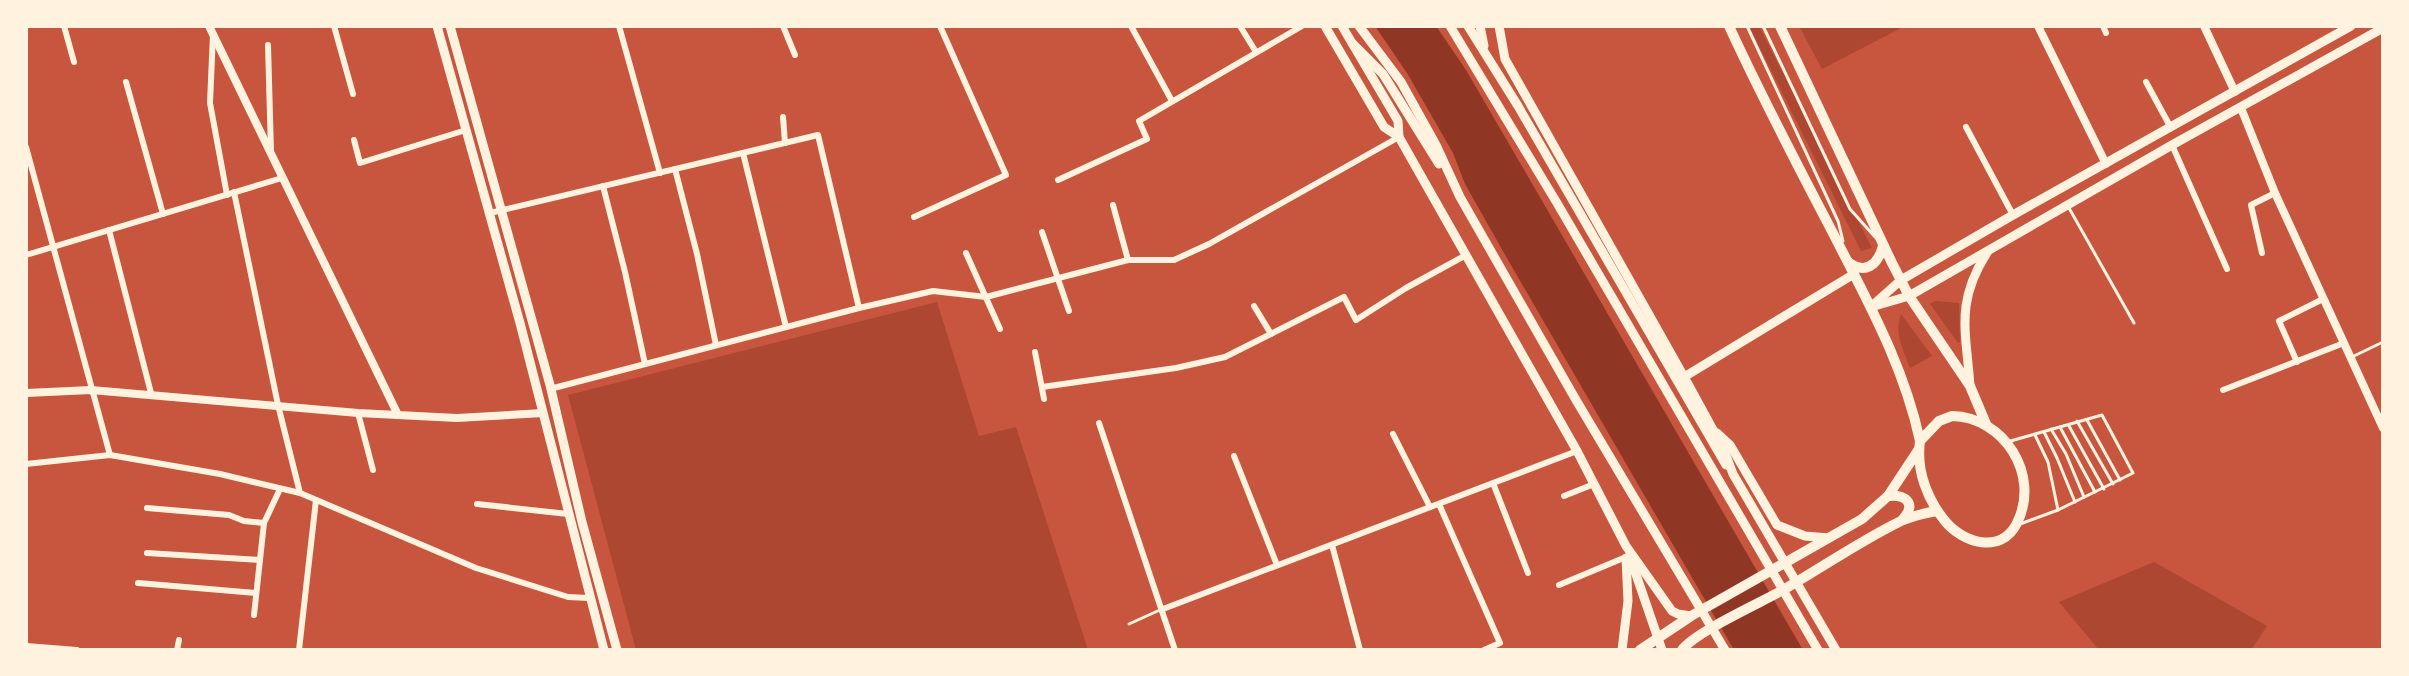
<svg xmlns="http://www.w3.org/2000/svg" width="2409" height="676" font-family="Jost,sans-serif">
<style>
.green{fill:#ae4732}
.water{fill:#8f3625}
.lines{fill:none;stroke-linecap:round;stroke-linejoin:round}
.service{stroke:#fff3e0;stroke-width:3}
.minor{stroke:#fff3e0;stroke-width:6}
.tertiary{stroke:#fff3e0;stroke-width:8}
.secondary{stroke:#fff3e0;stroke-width:9}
.primary{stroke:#fff3e0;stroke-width:10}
</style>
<rect width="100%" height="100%" fill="#c8553d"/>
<g class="green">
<polygon points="1749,26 1759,26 1872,248 1861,251"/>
<polygon points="1799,26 1905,26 1822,69"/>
<polygon points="1935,301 1959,303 1960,342 1958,343 1930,304"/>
<polygon points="937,302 979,436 1016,427 1088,650 636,650 568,395"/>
<path d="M1901,314L1932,356L1910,368C1903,349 1894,334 1901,314Z"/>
<polygon points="2154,562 2267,626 2251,650 2099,650 2059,602"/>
</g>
<polygon class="water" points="1375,26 1436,26 1466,70 1803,650 1734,650 1508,260 1465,184 1453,153 1407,73"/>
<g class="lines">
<g class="service">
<polyline points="1747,26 1838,221 1843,241"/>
<polyline points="1763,26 1850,209 1875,237"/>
<polyline points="2069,208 2134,323"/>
<polyline points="2354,356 2383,342"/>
<polyline points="2087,420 2120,480"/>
<polyline points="2077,421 2113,484"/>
<polyline points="2069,426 2104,489"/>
<polyline points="2060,427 2095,492"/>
<polyline points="2051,429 2066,454 2084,497"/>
<polyline points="2044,432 2057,458 2075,502"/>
<polyline points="2035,435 2048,462 2058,510"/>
<polyline points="2007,442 2102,415 2133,473 2058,510 2020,524"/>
<polyline points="1129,624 1162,609"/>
</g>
<g class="minor">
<polyline points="64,26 74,62"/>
<polyline points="334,26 353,94"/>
<polyline points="619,26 660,173"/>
<polyline points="783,26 795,55"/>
<polyline points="1131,26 1172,101"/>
<polyline points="1240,26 1256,52"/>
<polyline points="2103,26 2106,33"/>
<polyline points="213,34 210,103 227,195"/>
<polyline points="268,45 271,152"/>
<polyline points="126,82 163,214"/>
<polyline points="2146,82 2171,128"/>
<polyline points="783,117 785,143"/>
<polyline points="1966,127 2013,215"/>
<polyline points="354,140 360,163 466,130"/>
<polyline points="2172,145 2227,269"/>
<polyline points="26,147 110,455"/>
<polyline points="743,153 786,327"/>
<polyline points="675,169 697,254 716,345"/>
<polyline points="1058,180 1147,139 1139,121 1302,26"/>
<polyline points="603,186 625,272 645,364"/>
<polyline points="234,192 278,405 300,493"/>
<polyline points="1113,205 1128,260"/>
<polyline points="490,213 818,135 859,308"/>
<polyline points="914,217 1006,175 940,26"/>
<polyline points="109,230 151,393"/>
<polyline points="1042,232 1069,311"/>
<polyline points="966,253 1000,329"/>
<polyline points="2262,253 2251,205 2275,193"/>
<polyline points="26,255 282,178"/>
<polyline points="1254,306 1271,334"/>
<polyline points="1035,352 1044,399"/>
<polyline points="2297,362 2279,321 2323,299"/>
<polyline points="1042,387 1176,368 1225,357 1344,297 1356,320 1406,288 1466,255"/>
<polyline points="550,389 859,308 933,291 986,297 1128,260 1174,260 1209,244 1399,137"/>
<polyline points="2223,390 2344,343"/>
<polyline points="358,413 373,470"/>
<polyline points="1099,423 1175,650"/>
<polyline points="1393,434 1430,507"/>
<polyline points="1234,456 1277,565"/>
<polyline points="26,464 110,455 220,474 300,493 476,568 568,597 589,598"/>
<polyline points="1493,483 1528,573"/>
<polyline points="1564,496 1594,484"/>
<polyline points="477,504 568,514"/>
<polyline points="1439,504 1500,643 1484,650"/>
<polyline points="147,508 229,515 244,521 264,523"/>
<polyline points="1332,545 1360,650"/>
<polyline points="147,553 260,560"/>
<polyline points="138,583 256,593"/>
<polyline points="1559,585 1626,557"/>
<polyline points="1163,609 1577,451"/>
<polyline points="254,615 264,523 280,489"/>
<polyline points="26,646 77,650"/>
<polyline points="177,650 179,640"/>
<polyline points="299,650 316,500"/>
</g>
<g class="tertiary">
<polyline points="209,26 398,415"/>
<polyline points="2038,26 2106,164"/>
<polyline points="2204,26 2235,92"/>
<polyline points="2241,108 2275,193 2383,428"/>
<polyline points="26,393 91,390 358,413 457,418 543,413"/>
</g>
<g class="secondary">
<polyline points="437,26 520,323 604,650"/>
<polyline points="450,26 550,385 582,522 617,650"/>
<polyline points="1325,26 1384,127 1399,137 1577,451 1626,546 1672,611 1678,614 1691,616"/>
<polyline points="1342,26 1398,121 1399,137"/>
<polyline points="1359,26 1401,82 1436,145 1460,197 1576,400 1725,650"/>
<polyline points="1450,26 1557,203 1818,650"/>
<polyline points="1468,26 1518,106 1726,465"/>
<polyline points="1480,26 1484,46"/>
<polyline points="1499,26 1505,59 1688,384 1724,450 1733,474 1836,650"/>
<polyline points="1352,43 1383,74 1439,164"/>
<polyline points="1874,304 1901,280 2013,215 2351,26"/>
<polyline points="1871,307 1909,296 2172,145 2383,28"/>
<polyline points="1684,377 1854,274"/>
<path d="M1970,386C1966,330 1955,302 1988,251"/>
<polyline points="1717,433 1730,445 1777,525 1805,536 1829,538"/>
<polyline points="1630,557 1662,650"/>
<polyline points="1622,650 1628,601 1626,558"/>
</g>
<g class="primary">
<path d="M1729,26C1762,98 1799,168 1836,239C1870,306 1904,367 1920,441"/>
<polyline points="1780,26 1892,263 1909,296 1970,386 1986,424"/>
<path d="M1848,262C1865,275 1878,265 1883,246"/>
<path d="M1952,416C2004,417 2041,475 2017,523C2001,555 1963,543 1945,521C1927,499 1916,470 1920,441L1939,421Z"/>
<path d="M1888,496C1905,494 1917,503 1903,519"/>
<polyline points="1640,650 1691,616 1862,519 1888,496 1919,449"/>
<path d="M1682,650C1695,632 1760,603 1783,590C1823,567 1860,541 1901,521C1913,516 1924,513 1937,511"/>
</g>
</g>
<rect width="2409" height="676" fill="none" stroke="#fff3e0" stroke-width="56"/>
</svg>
